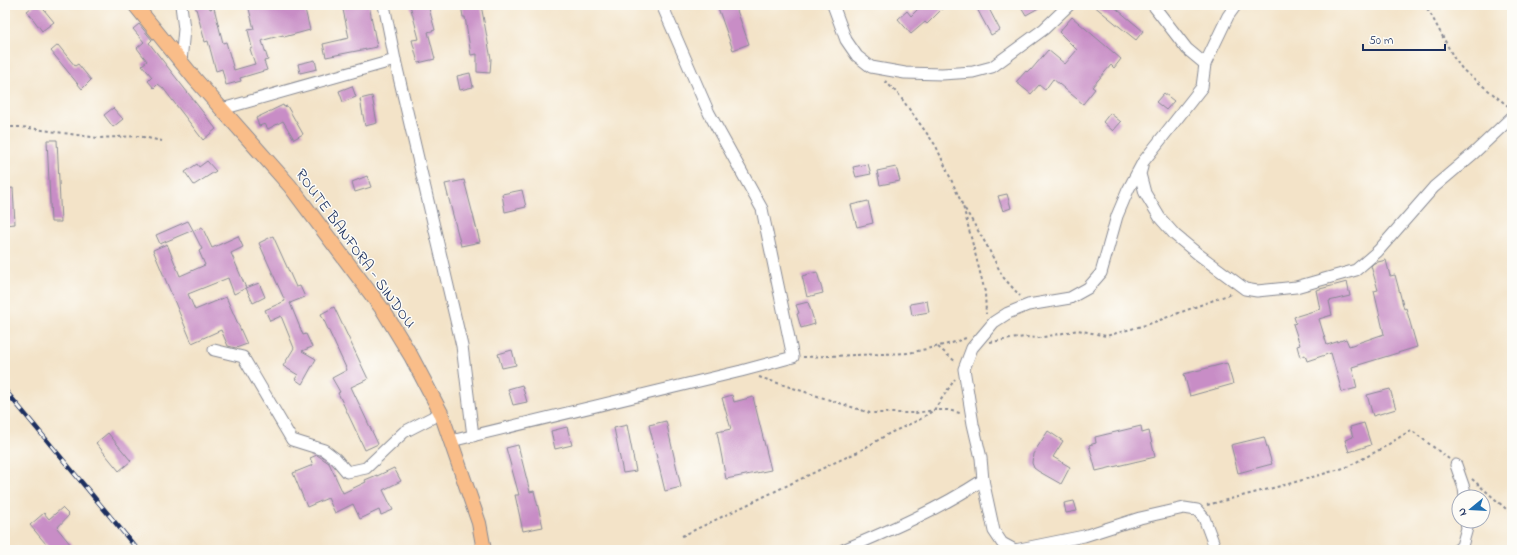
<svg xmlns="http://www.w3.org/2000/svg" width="1517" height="555" font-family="'Indie Flower',sans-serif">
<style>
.building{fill:#c88dc6}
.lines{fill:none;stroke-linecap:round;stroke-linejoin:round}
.minor-casing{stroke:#878993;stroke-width:13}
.major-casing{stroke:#878993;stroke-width:16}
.path{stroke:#878993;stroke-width:2;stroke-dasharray:3 3;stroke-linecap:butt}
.minor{stroke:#fff;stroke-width:11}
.major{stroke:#f9bd89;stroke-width:14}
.rail-casing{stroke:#1b2f5e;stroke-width:4.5}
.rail{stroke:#fdfcf7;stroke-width:3;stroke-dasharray:9;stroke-linecap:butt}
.labels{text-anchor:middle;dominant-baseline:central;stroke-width:3;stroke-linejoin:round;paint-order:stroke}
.street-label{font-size:16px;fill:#1b2f5e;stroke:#fdfcf7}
</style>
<rect width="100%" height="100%" fill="#fdfcf7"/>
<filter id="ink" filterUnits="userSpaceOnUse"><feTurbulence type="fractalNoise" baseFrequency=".025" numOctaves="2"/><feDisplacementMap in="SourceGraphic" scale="8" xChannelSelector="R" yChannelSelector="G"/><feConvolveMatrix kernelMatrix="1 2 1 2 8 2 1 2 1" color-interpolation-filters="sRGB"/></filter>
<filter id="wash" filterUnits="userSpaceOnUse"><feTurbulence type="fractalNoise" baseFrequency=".012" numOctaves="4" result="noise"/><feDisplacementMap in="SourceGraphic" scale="16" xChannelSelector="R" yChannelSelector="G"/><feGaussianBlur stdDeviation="0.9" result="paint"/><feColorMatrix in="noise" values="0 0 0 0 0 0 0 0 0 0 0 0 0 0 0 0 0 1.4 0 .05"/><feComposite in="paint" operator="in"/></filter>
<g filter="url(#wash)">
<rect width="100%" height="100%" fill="#f3e3c8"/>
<g id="blocks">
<g class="building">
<polygon points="35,5 40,5 54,22 42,31 27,11"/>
<polygon points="195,5 209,5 210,9 214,8 223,43 226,42 234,70 255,64 250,49 252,48 248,30 254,29 248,5 304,5 310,30 284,37 283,35 264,40 262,41 268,60 264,61 267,70 240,78 241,81 226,85 222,69 216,71 208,41 205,42"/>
<polygon points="342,5 369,5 377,47 326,57 323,44 349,38"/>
<polygon points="410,5 428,5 435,30 428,32 435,59 418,63 412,40 419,39"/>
<polygon points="461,5 481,5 491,59 490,73 477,72 477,54 471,55 465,17 463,17"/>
<polygon points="717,5 735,5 749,44 733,50"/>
<polygon points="922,5 946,5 927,24 925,22 911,34 898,19 907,11 911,16"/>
<polygon points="975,5 987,5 1000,30 991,35"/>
<polygon points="1020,5 1044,5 1026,15"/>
<polygon points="1093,5 1112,5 1143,31 1136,40"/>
<polygon points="1072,17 1121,59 1114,68 1111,65 1092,87 1095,89 1083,104 1053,79 1045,90 1039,85 1031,94 1016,82 1026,71 1027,72 1030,69 1031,70 1048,50 1065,64 1077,50 1059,32"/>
<polygon points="139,24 152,40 149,43 216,129 203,140 163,88 158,84 154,88 148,81 152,77 142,65 147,61 137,48 144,42 133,29"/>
<polygon points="58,45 75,66 78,64 91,80 82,89 51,51"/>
<polygon points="315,60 317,69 300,73 298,64"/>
<polygon points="470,73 473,87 460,90 457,76"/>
<polygon points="352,86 356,97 343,102 339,91"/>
<polygon points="1164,93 1174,101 1166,110 1156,102"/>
<polygon points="372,96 377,123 365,126 360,99"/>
<polygon points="283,105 284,107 287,106 303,134 294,139 283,121 268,129 265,124 259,126 256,118"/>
<polygon points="113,108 123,119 113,127 104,115"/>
<polygon points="1110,113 1121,122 1113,131 1103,122"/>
<polygon points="47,140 57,140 61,222 51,222"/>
<polygon points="207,161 216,171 194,185 185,172 197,164 199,167"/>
<polygon points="868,164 871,174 856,177 853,167"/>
<polygon points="896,167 900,181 880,185 877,171"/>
<polygon points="367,176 371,187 355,192 352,182"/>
<polygon points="464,180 480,242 461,246 445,184"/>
<polygon points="13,188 15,224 5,225 5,189"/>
<polygon points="522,190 526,207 505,212 502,194"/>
<polygon points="1007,194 1011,208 1003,211 998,196"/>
<polygon points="868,201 873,223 857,227 851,205"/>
<polygon points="188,221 193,230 160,244 156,235"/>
<polygon points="202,227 212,248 238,236 243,247 231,253 246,288 234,294 228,278 188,294 195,310 226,297 247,344 236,348 228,346 221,330 192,343 153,250 167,244 180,276 205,265 199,251 202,249 193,231"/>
<polygon points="273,236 296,287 300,286 305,297 290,303 303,335 306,334 312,347 302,351 316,359 302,384 295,379 298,375 283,366 294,348 281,316 270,321 265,310 285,301 259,243"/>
<polygon points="1386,260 1390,276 1395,275 1404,309 1406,308 1417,347 1352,367 1357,388 1342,392 1331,353 1307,361 1305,355 1300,357 1297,346 1300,345 1293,324 1296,323 1294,317 1320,309 1316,290 1347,282 1350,296 1329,301 1332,315 1319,319 1327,345 1346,339 1349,346 1384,334 1374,291 1378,290 1371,266 1374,263"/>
<polygon points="817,272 823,293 807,297 802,276"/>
<polygon points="259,283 265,297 253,303 246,288"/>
<polygon points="927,301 929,312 912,315 910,304"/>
<polygon points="808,302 815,324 801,328 797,314 799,313 796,305"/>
<polygon points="334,307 368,379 351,387 378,444 365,450 338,393 340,392 332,378 347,370 321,314"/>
<polygon points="512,350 516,365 502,368 498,354"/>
<polygon points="1227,363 1233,384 1190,396 1184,374"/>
<polygon points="522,385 527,402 513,405 508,389"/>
<polygon points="1390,389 1396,409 1373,416 1367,395"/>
<polygon points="732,395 734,402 753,397 771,470 726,479 717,432 731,429 722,398"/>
<polygon points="666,421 681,487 665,491 649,425"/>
<polygon points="1364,423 1371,445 1349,452 1345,440 1353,437 1350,427"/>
<polygon points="627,425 636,471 623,473 614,428"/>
<polygon points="1141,426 1142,433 1149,431 1155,457 1096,471 1089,445 1096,443 1095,437"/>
<polygon points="567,427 572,445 555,449 551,431"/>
<polygon points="1048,431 1063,441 1053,457 1070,467 1061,484 1038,471 1034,468 1032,463 1033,454"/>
<polygon points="108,433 131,461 119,471 96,443"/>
<polygon points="1264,437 1272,464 1238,473 1231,445"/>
<polygon points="518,445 530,492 534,491 543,527 523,531 515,495 519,495 506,448"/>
<polygon points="317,455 329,463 343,493 366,482 365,480 377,475 377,476 394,468 401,481 383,490 393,510 381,515 379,510 360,519 353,504 335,513 328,498 307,507 293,473 313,465 310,458"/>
<polygon points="1074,501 1077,511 1066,513 1064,503"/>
<polygon points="62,508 69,515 57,528 71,545 66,550 51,550 30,525 44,513 49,519"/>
</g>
</g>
</g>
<g filter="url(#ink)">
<use href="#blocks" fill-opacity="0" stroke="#878993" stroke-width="1"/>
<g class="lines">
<g class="minor-casing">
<g id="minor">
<polyline points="181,5 184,29 181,62"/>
<polyline points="384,5 395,60 462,346 473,436"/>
<polyline points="833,5 846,40 857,56 871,67 905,73 942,74 973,72 992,67 1044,29 1069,5"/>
<polyline points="1153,5 1187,49 1205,64"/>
<polyline points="222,109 395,60"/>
<polyline points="1142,167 1140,174 1145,193 1160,218 1175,235 1198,254 1245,289 1257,291 1296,287 1356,270 1378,251 1434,187 1474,153 1512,117"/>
<polyline points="214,350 243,357 292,440 324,450 336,459 347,472 366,468 404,432 441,413"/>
<polyline points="451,441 741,371 793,357 762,209 709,113 662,5"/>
<polyline points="1456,465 1464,488 1465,497"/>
<path d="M843,550C891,530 939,509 983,480"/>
<polyline points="1015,550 1002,543 994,531 983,480 981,458 973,424 964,369 972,348 994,322 1008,313 1028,305 1070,298 1088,288 1101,273 1117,216 1128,190 1143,162 1202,87 1205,64 1228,16 1236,5"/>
<polyline points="1015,550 1084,536 1140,518 1184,508 1197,510 1204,518 1216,550"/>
<polyline points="1457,550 1462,546 1467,528 1466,521"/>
</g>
</g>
<g class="major-casing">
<polyline id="major" points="135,5 195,79 290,186 383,310 411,356 441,413 479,523 484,550"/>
</g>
<g class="path">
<polyline points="1423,5 1429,11 1454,58 1463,70 1508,106"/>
<polyline points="885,81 899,95 936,146 963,206 985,292 986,314"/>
<polyline points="5,127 22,127 98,138 138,136 162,141"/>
<polyline points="965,209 986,244 1003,277 1020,296"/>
<polyline points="5,239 5,240"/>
<polyline points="990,342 1025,337 1039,338 1078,330 1106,336 1149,324 1233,293"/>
<polyline points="938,347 956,362"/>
<polyline points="803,357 909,353 952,343 966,338"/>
<polyline points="759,377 870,413 916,413 934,410 948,410 960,413"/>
<polyline points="1472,479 1512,514"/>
<polyline points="1207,505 1292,483 1347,467 1381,449 1411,430 1449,459"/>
<polyline points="682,536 838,461 858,452 890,433 919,420 934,410 955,379"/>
</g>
<use href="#minor" class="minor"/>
<use href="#major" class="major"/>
<g class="rail-casing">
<polyline id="rail" points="5,390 138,550"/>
</g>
<use href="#rail" class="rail"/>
</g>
</g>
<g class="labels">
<g class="street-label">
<text transform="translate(355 249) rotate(54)">ROUTE BANFORA - SINDOU</text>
</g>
</g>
<rect width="1517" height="555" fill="none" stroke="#fdfcf7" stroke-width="20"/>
<g transform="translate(1471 509) rotate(252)"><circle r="19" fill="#fdfcf7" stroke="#a3aaba"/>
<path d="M0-3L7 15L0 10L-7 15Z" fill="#1f6fb2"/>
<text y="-6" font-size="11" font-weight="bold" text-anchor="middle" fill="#1b2f5e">N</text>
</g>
<path d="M1363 44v6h82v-6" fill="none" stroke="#1b2f5e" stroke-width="2"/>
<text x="1369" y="44" font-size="12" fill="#1b2f5e" stroke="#fdfcf7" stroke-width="3" paint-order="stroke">50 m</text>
</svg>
